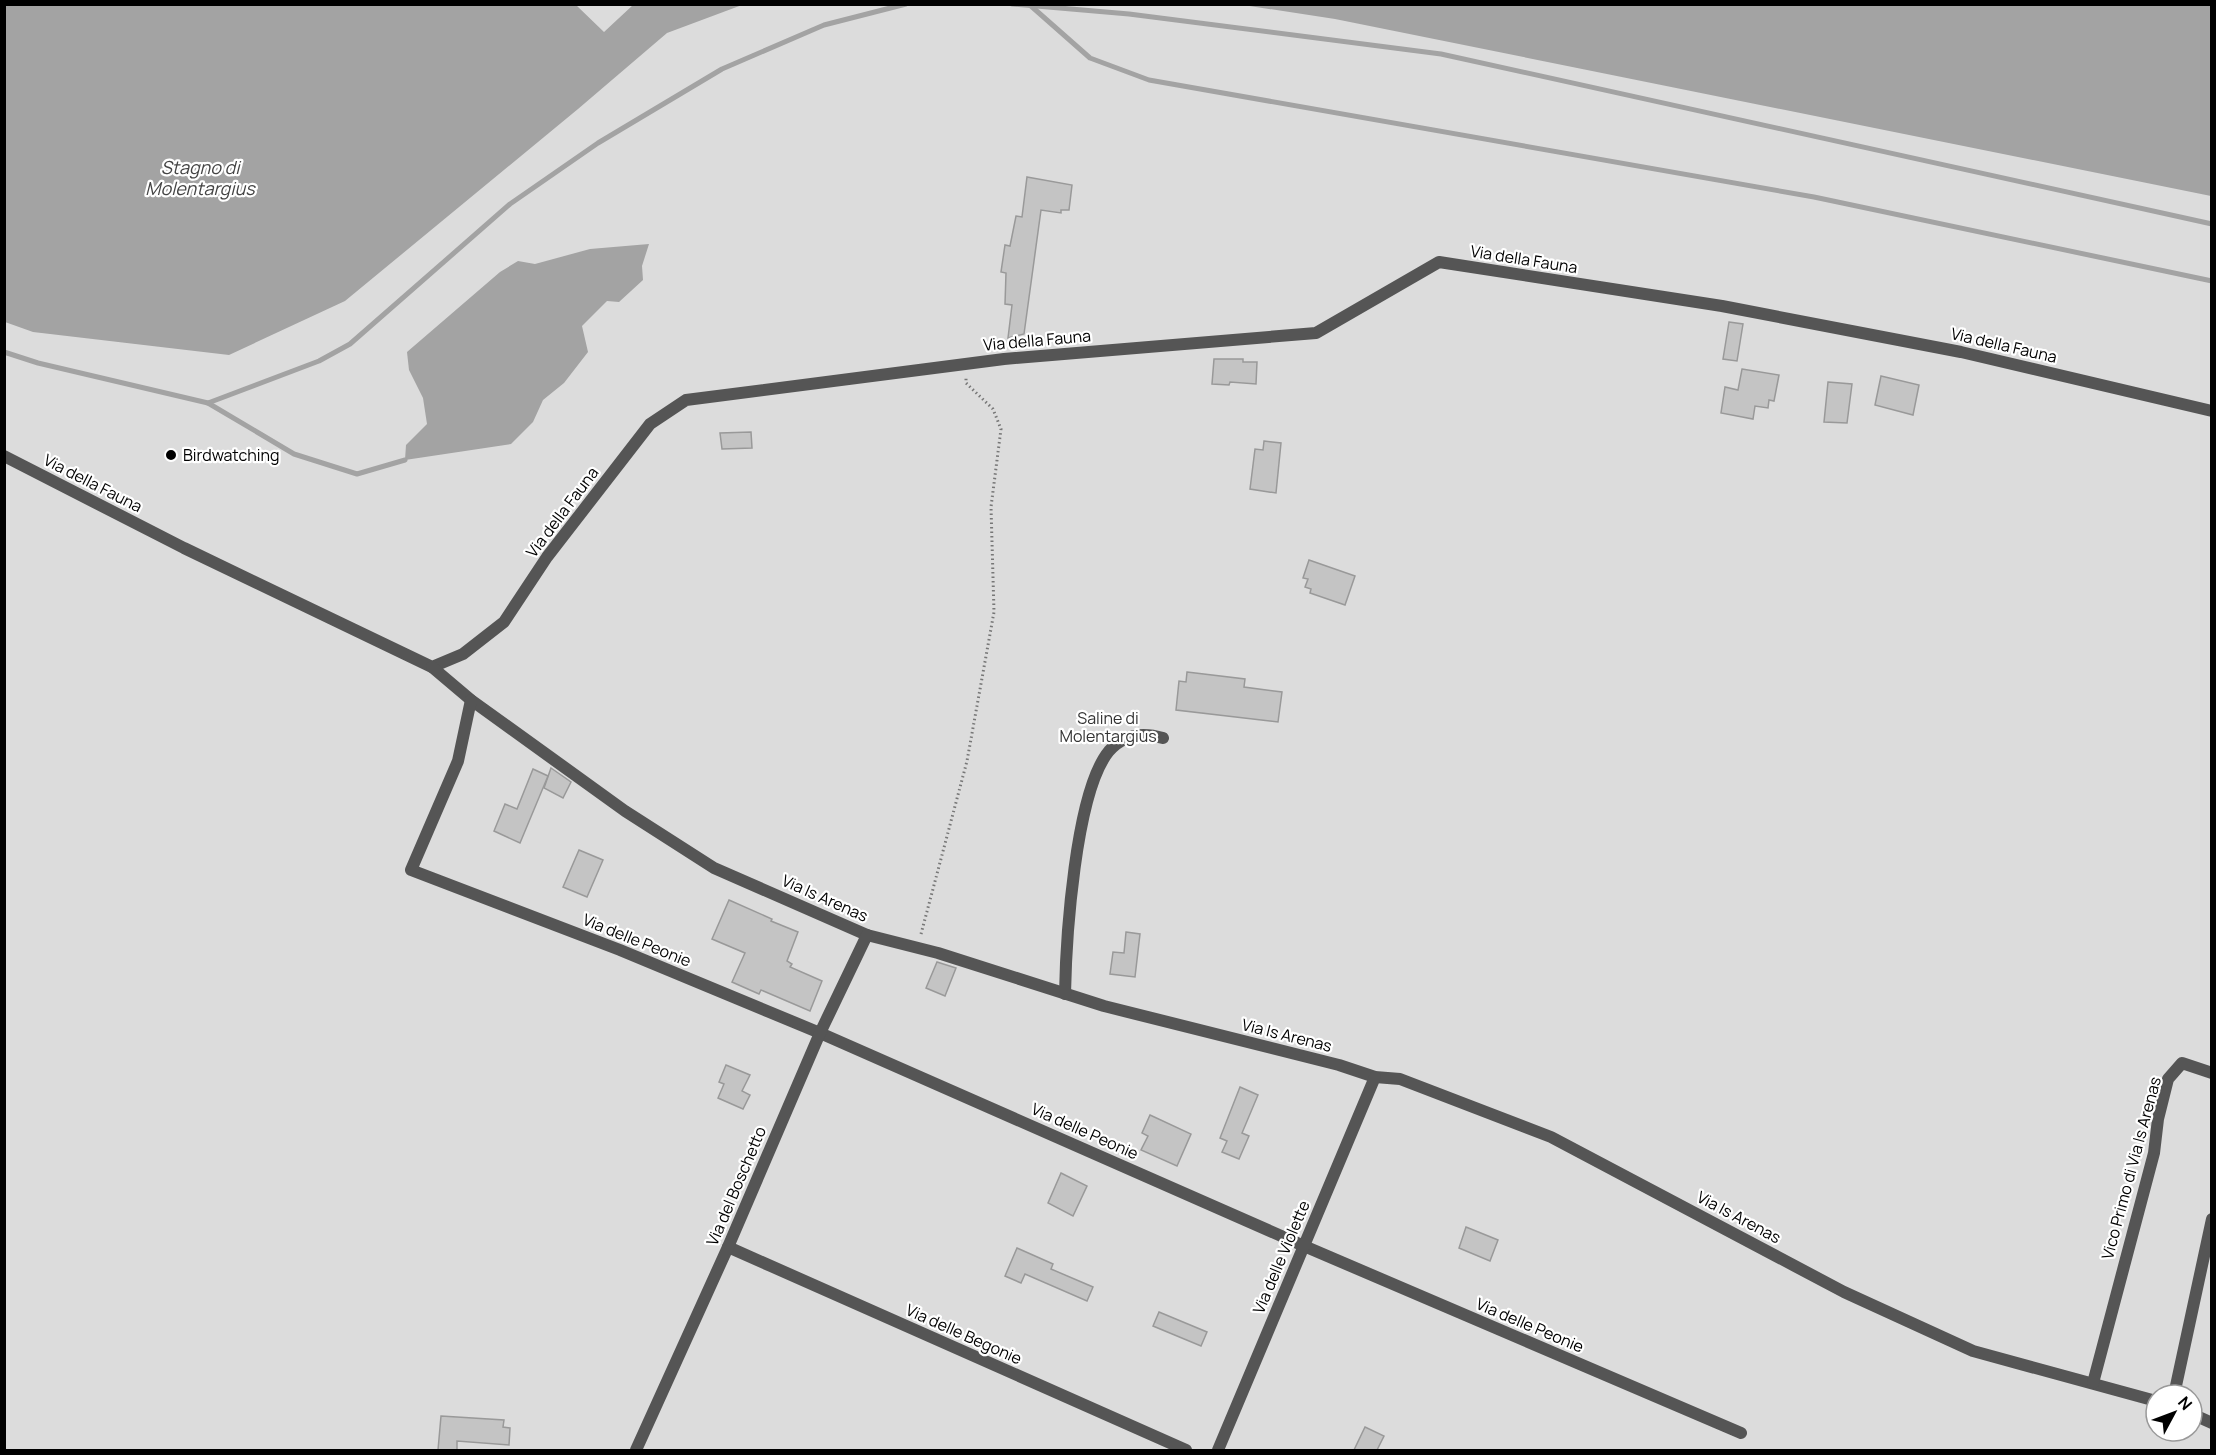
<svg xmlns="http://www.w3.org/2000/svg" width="2216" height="1455" font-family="Manrope,sans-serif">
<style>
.green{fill:#dcdcdc;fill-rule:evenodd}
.water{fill:#a3a3a3}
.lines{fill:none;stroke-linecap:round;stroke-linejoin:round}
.stream{stroke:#a3a3a3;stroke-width:5}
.building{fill:#c4c4c4;stroke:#999;stroke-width:1.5}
.path{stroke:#777;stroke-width:3;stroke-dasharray:1.5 3;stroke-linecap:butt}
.street{stroke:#555;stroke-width:12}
.poi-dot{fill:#000;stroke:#fff;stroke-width:2}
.labels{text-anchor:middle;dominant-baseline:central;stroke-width:4.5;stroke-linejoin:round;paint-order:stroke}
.street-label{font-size:16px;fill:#000;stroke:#fff}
.poi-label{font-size:16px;fill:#000;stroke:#fff;text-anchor:start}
.park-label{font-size:16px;fill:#333;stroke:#fff}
.water-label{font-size:18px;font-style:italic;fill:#444;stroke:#fff}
</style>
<rect width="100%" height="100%" fill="#fff"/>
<path class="green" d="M5,5H2211V1450H5ZM2156,1395H2192V1431H2156Z"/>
<g class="water">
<polygon points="576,5 604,32 633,5 742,5 667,33 578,109 345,301 229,355 33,332 5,322 5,5"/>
<polygon points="1243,5 2211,5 2211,196 1335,19"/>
<polygon points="649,244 642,266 643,280 619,302 607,301 582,326 588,352 564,383 543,400 533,422 511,444 405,460 406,445 427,424 423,398 409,370 407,352 500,272 518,261 535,264 590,249"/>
</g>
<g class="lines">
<g class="stream">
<polyline points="1012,4 1129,14 1441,54 2212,224"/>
<polyline points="1031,6 1090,58 1149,80 1814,197 2212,281"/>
<polyline points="4,352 38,363 208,403 294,454 357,474 405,460"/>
<polyline points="208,403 319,361 350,344 510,204 598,143 722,69 824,25 906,4"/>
</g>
</g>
<g class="building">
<polygon points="1027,177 1072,185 1069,210 1061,210 1061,213 1041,210 1024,334 1008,338 1012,305 1005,304 1006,273 1001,272 1005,245 1010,246 1016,216 1022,217"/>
<polygon points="1729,322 1743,324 1737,361 1723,359"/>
<polygon points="1214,359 1243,359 1243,362 1257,362 1256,384 1230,382 1229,385 1212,384"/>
<polygon points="1742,369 1779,375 1774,401 1769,400 1768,408 1755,406 1753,419 1721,413 1725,387 1738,390"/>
<polygon points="1881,376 1919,385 1913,415 1875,405"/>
<polygon points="1828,382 1852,384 1847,423 1824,422"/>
<polygon points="751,432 752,448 722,449 720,433"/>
<polygon points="1264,441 1281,443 1276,493 1250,489 1255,449 1263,450"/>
<polygon points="1309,560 1355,576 1345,605 1310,593 1311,589 1305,587 1308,579 1303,578"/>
<polygon points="1187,672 1245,679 1244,687 1282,692 1278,722 1176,710 1179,681 1186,682"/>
<polygon points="551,768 571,782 563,798 544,788"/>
<polygon points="533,769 548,776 520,843 494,831 505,804 517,809"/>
<polygon points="579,850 603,860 587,897 563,887"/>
<polygon points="729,900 772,919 771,921 798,932 787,961 792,964 790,967 822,981 810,1011 761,990 759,994 732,982 745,953 712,939"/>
<polygon points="1126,932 1140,934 1135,977 1110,974 1113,952 1124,953"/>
<polygon points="937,962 956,968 945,996 926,988"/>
<polygon points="726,1065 750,1075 742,1091 750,1095 743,1109 718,1098 724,1084 719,1082"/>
<polygon points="1240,1087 1258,1095 1242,1133 1249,1136 1239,1159 1222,1152 1227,1141 1220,1138"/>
<polygon points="1150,1115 1191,1134 1177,1166 1141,1150 1148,1136 1142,1133"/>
<polygon points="1061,1173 1087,1186 1073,1216 1048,1203"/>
<polygon points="1466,1227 1498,1240 1490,1261 1459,1248"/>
<polygon points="1017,1248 1053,1264 1051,1269 1093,1287 1087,1301 1025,1274 1021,1283 1005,1276"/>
<polygon points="1159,1312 1207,1332 1201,1346 1153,1326"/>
<polygon points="441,1416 504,1420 503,1427 510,1428 509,1445 457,1441 457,1450 438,1450"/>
<polygon points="1365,1427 1384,1436 1377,1450 1354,1450"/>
</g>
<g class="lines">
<polyline class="path" points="921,934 967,761 994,612 991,507 1001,429 993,409 966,383 966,378"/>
<g class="street">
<polyline points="4,456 184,548 432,667 463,654 504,622 547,557 650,424 686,400 1004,359 1316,333 1439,262 1722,306 1961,352 2212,411"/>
<polyline points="432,667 471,700 625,811 714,868 867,935 938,953 1104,1006 1339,1065 1375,1077 1400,1079 1551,1137 1844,1292 1973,1351 2156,1401"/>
<polyline points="471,700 458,761 411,870 620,950 820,1033 1304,1246 1741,1433"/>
<path d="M1065,994C1066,940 1075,792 1109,751C1124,734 1143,732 1163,738"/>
<polyline points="728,1247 1186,1450"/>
<polyline points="2093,1383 2154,1153 2158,1119 2168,1079 2182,1063 2212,1073"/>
<polyline points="2174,1395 2212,1219"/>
<polyline points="2192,1414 2212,1423"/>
<polyline points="636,1450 728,1247 820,1033 867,935"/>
<polyline points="1218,1450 1375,1077"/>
</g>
</g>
<circle class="poi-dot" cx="171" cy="455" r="6"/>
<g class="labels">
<g class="street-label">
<text transform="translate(1524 259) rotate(9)">Via della Fauna</text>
<text transform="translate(1037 340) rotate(-5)">Via della Fauna</text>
<text transform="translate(2004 345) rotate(13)">Via della Fauna</text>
<text transform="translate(93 483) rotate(27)">Via della Fauna</text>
<text transform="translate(562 512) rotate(-53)">Via della Fauna</text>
<text transform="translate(825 898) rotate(24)">Via Is Arenas</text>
<text transform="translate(637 940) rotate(22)">Via delle Peonie</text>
<text transform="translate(1287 1035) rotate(14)">Via Is Arenas</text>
<text transform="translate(1085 1131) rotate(24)">Via delle Peonie</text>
<text transform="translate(2131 1168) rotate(-75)">Vico Primo di Via Is Arenas</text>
<text transform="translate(736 1186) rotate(-67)">Via del Boschetto</text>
<text transform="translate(1739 1217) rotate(28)">Via Is Arenas</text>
<text transform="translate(1281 1257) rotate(-67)">Via delle Violette</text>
<text transform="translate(1530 1325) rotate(23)">Via delle Peonie</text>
<text transform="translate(964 1334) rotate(24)">Via delle Begonie</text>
</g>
<g class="poi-label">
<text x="183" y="455">Birdwatching</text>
</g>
<g class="park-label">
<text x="1108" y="718">Saline di<tspan x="1108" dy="18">Molentargius</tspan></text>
</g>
<g class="water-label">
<text x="200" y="167">Stagno di<tspan x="200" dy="21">Molentargius</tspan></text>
</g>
</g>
<rect width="2216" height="1455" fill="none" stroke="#000000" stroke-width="12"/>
<g transform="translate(2174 1413) rotate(49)"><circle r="28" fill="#ffffff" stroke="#999999" stroke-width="1.5"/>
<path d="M0-4.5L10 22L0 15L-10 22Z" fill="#000000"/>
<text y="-9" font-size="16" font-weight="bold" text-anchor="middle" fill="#000000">N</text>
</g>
</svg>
